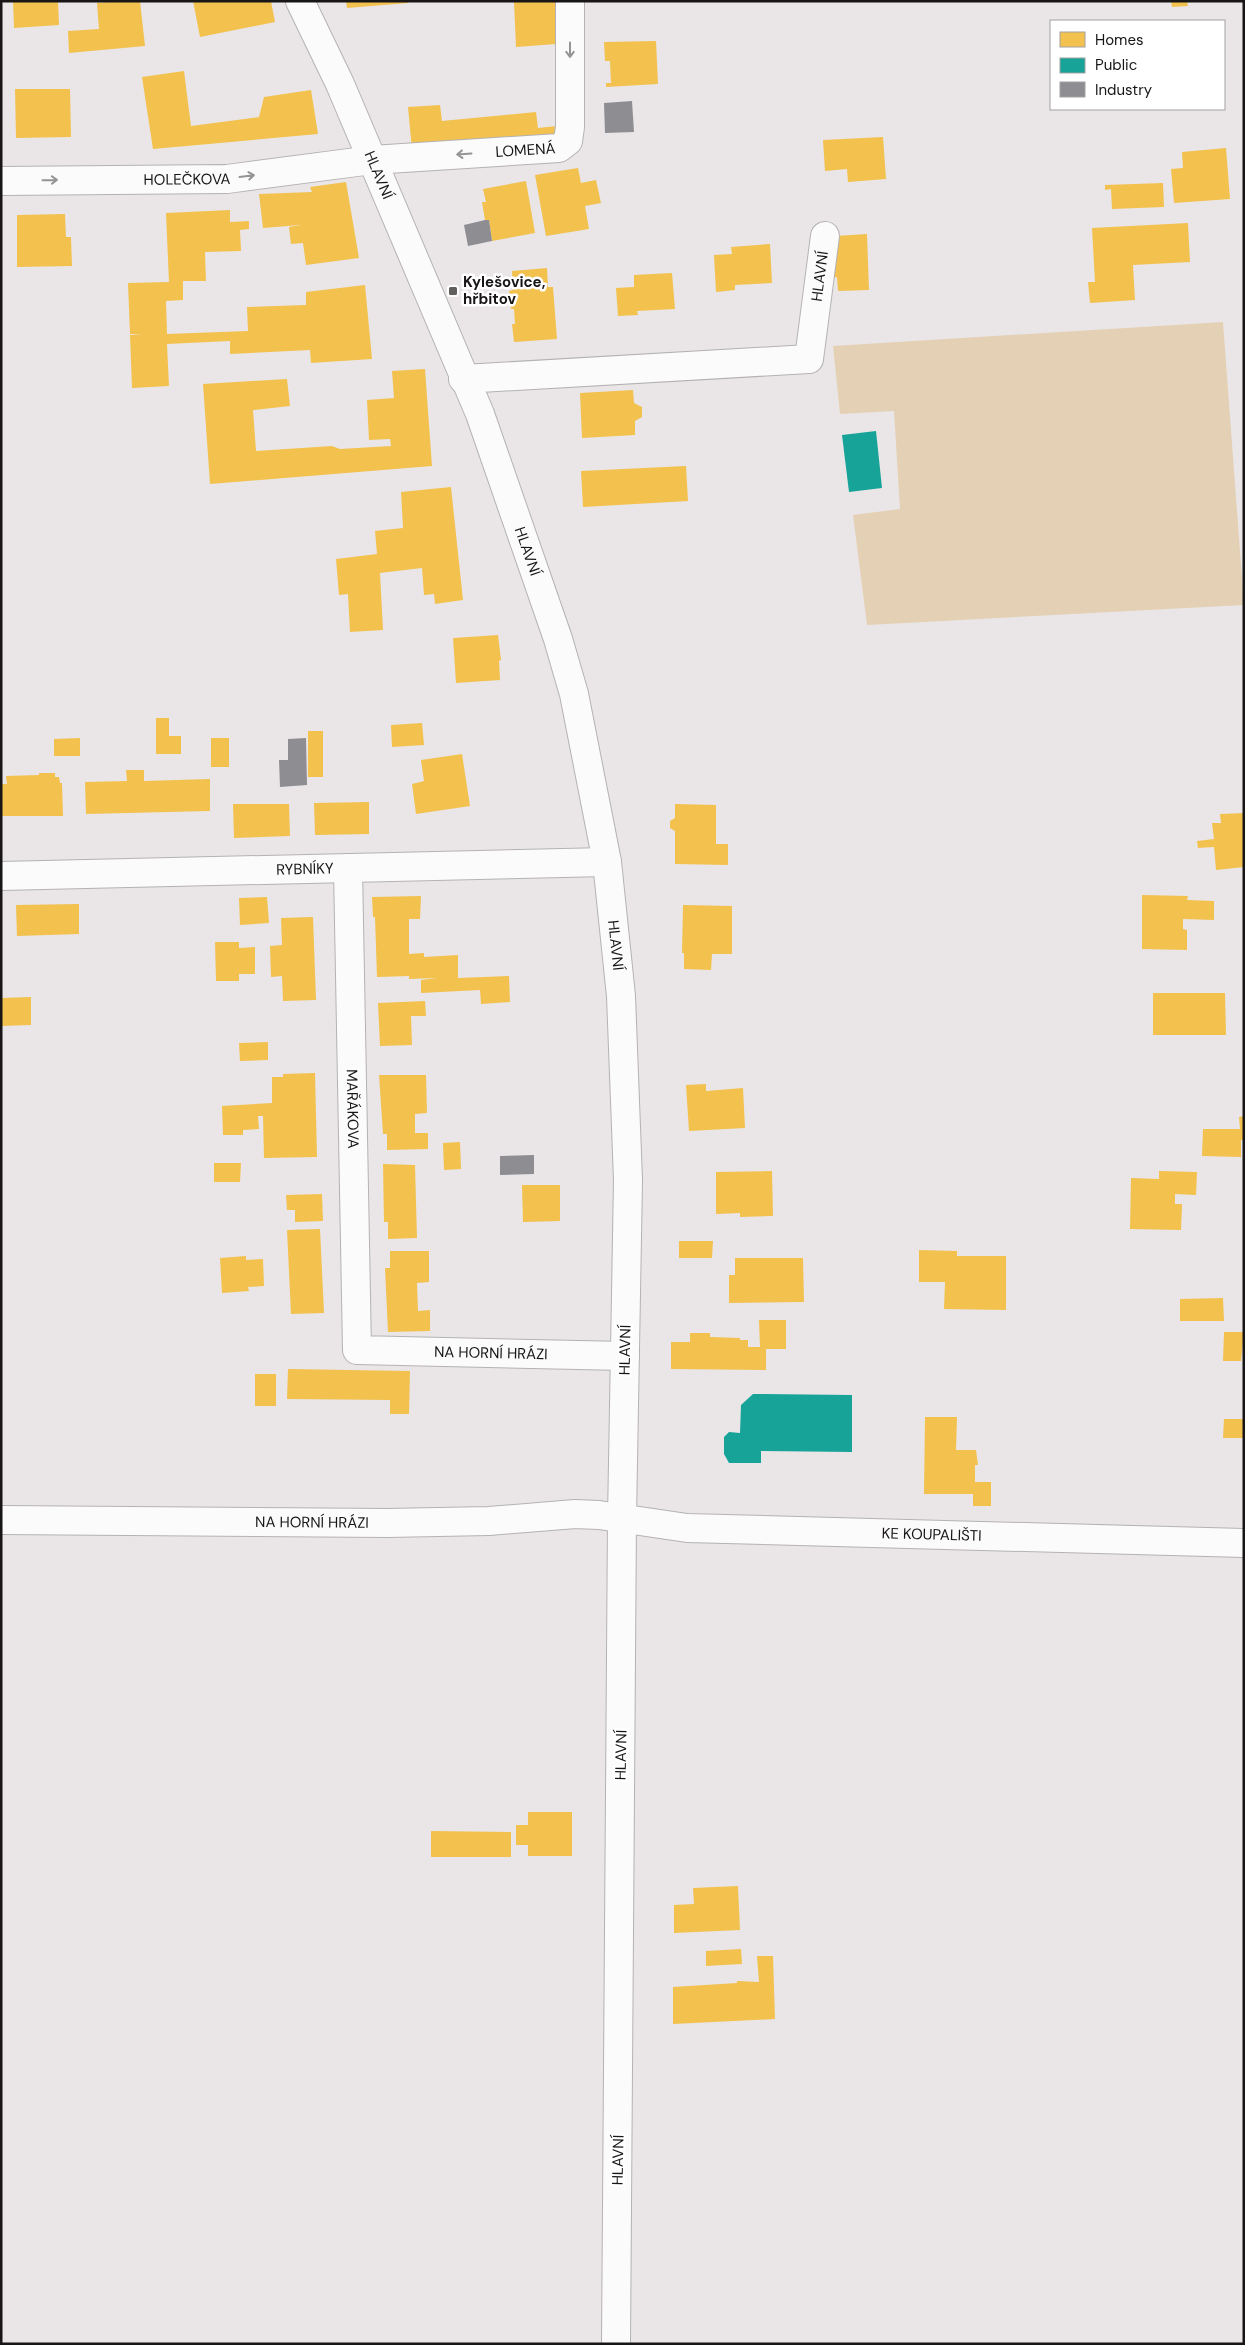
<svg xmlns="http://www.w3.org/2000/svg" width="1245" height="2345" font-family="'DM Sans',sans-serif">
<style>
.green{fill:#e4d1b5}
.homes{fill:#f2c14e}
.public{fill:#17a398}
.industry{fill:#8d8d92}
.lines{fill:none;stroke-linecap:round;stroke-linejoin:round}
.minor-casing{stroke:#b4b2b2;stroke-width:30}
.minor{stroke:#fcfbfb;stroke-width:28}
.oneway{stroke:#959494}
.poi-dot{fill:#615e5e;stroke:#fff;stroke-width:2}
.labels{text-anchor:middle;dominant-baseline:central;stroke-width:5;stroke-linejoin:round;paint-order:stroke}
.street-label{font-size:15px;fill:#171515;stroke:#fff}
.poi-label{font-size:15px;font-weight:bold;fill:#171515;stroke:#fff;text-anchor:start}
</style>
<rect width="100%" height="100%" fill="#eae6e7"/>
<polygon class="green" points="1223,322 1244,605 867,625 853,515 900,509 894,411 840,414 833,346"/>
<g class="homes">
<polygon points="13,1 58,1 59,25 14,28"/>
<polygon points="119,1 140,1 145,46 69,53 68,31 99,29 97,3"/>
<polygon points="193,1 271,1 275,22 200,37"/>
<polygon points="346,1 408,1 408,3 347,8"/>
<polygon points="557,1 556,44 516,47 514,2"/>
<polygon points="1171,1 1187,1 1188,6 1172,7"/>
<polygon points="656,41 658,84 606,87 606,83 611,83 610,61 605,61 604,42"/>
<polygon points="184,71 191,126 259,117 264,97 311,90 318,134 153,149 142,77"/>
<polygon points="15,89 70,89 71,137 16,138"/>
<polygon points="440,105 442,121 536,112 538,128 557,126 557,135 412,150 408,107"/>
<polygon points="883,137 886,179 848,182 847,169 825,171 823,140"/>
<polygon points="1226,148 1230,199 1174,203 1171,169 1183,168 1182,152"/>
<polygon points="578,168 581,183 596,180 601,203 585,206 589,229 546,236 535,175"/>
<polygon points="526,181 535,233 492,241 489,220 485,220 482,202 486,202 483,189"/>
<polygon points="346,182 359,258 306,265 303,243 291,244 289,227 301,225 263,228 259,194 312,192 310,187"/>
<polygon points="1163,183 1164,207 1112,209 1111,189 1105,190 1105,185"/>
<polygon points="230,210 230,222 249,221 249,229 240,230 241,251 205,252 206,281 183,281 183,300 166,301 167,334 248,331 247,307 306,305 306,292 365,285 372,359 311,363 310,350 230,354 230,341 167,344 169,386 132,388 130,335 142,334 130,334 128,283 169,282 166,213"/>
<polygon points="65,214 66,237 71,237 72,266 17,267 17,215"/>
<polygon points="1188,223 1190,262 1133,265 1135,300 1090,303 1088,282 1095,282 1092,228"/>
<polygon points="867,234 869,290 838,291 837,277 830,278 830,264 836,263 835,236"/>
<polygon points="770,244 772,283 735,285 735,290 716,292 714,255 732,254 731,247"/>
<polygon points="547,268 548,287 553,287 557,339 514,342 512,324 515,324 514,309 511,309 509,291 513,290 512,271"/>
<polygon points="672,273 675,309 637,311 638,315 618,316 616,288 634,287 634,275"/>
<polygon points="425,369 432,466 210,484 203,384 287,379 290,406 253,410 256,451 332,446 340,449 391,446 390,439 369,440 367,400 394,398 392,371"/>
<polygon points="633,390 634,403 642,407 642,417 635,421 635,435 582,438 580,393"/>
<polygon points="686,466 688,501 583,507 581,471"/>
<polygon points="451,487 463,600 435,604 434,594 424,595 422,568 380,573 383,630 350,632 348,594 339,595 336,559 377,554 375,531 403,528 401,492"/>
<polygon points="498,635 501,660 499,661 500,680 456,683 453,638"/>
<polygon points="156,718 169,718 169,736 181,736 181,754 156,754"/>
<polygon points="422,723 424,745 392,747 391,725"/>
<rect x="308" y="731" width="15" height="46"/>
<polygon points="80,738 80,756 54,756 54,739"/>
<rect x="211" y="738" width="18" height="29"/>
<polygon points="462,754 470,806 416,814 412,784 424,781 421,760"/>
<polygon points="126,770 144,770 144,781 210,779 210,811 86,814 85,782 127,781"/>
<polygon points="39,773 55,773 55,777 59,777 60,783 62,783 63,816 1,816 1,784 7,784 6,776 39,775"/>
<polygon points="369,802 369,834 315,835 314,803"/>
<polygon points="233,804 289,804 290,836 234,838"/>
<polygon points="675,804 716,805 716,844 728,844 728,865 675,864 675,831 670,828 670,821 675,818"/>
<polygon points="1244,813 1244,867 1216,870 1214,847 1198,848 1197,841 1214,839 1212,823 1221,823 1220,814"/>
<polygon points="1142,895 1188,896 1187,900 1214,901 1214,920 1183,919 1183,929 1187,930 1187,950 1142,949"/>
<polygon points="421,896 420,919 409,919 409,954 424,953 424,957 458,955 458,978 509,976 510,1002 481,1004 480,990 421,993 421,980 437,978 409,979 409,976 377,977 375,917 373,917 372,897"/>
<polygon points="267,897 269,923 240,925 239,898"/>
<polygon points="79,904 79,934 17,936 16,905"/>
<polygon points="683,905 732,906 732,954 712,954 711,970 684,969 684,953 682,953"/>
<polygon points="313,917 316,1000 283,1001 282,976 271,977 270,946 282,945 281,918"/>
<polygon points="215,942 239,942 239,948 255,947 255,974 239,974 239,981 216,981"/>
<polygon points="1153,993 1225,993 1226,1035 1153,1035"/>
<polygon points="31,997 31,1025 1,1026 1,998"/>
<polygon points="425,1001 426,1016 411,1016 412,1045 380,1046 378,1003"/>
<polygon points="268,1042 268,1060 240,1061 239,1043"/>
<polygon points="315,1073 317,1157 264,1158 263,1116 258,1116 259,1129 243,1130 243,1135 223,1135 222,1106 272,1103 272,1077 283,1077 283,1074"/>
<polygon points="379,1075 426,1075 427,1113 415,1114 415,1133 428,1133 428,1149 387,1150 387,1134 383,1134"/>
<polygon points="706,1084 706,1091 743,1088 745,1128 689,1131 686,1085"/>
<polygon points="1244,1116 1244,1140 1241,1140 1241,1157 1202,1156 1203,1129 1240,1129 1239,1117"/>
<polygon points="460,1142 461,1169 444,1170 443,1143"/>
<polygon points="214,1163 241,1163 240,1182 214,1182"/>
<polygon points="383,1164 415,1165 417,1238 388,1239 388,1222 384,1222"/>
<polygon points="772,1171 773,1216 740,1217 740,1213 716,1214 716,1172"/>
<polygon points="1159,1171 1197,1172 1196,1195 1175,1194 1175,1204 1182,1204 1181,1230 1130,1229 1131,1178 1159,1179"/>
<polygon points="522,1185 560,1185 560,1221 523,1222"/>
<polygon points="322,1194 323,1221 295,1222 295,1210 287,1210 286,1195"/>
<polygon points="320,1229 324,1313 291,1314 287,1230"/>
<polygon points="679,1241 713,1241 712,1258 679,1258"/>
<polygon points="919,1250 957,1251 957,1256 1006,1256 1006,1310 944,1309 945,1282 919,1282"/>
<polygon points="390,1251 429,1251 429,1282 417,1283 418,1311 430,1310 430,1331 388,1332 385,1268 390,1268"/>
<polygon points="246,1256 246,1260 263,1259 264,1286 248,1287 249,1291 222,1293 220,1258"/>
<polygon points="735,1258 803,1258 804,1302 729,1303 729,1275 735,1275"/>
<polygon points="1223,1298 1224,1321 1180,1321 1180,1299"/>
<polygon points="759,1320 786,1320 786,1349 766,1349 766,1370 671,1369 671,1342 690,1342 690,1333 710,1333 710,1337 740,1338 740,1340 748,1340 748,1347 760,1347"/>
<polygon points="1224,1332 1244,1332 1241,1361 1223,1361"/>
<polygon points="288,1369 410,1371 409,1414 390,1414 390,1400 287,1399"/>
<rect x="255" y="1374" width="21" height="32"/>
<polygon points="925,1417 957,1417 956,1450 976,1450 978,1465 975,1465 975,1482 991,1482 991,1506 973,1506 973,1494 924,1494"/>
<polygon points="1224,1419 1244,1419 1244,1438 1223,1438"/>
<polygon points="528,1812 572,1812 572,1856 528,1856 528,1845 516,1845 516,1825 528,1825"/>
<polygon points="431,1831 511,1832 511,1857 431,1857"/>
<polygon points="738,1886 740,1930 674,1933 674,1905 694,1904 693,1888"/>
<polygon points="741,1949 742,1964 706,1966 706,1951"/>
<polygon points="757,1956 773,1956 775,2019 673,2024 673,1987 737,1983 737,1981 759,1982"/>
</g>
<g class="public">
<polygon points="876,431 882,488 849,492 842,435"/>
<polygon points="753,1394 852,1395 852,1452 761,1451 761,1463 729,1463 724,1454 724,1437 729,1432 740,1433 741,1405"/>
</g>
<g class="industry">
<polygon points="632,101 634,132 605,133 604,103"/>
<polygon points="485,220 489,220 492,241 468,246 464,225"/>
<polygon points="306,738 307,785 280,787 279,760 288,760 288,739"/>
<polygon points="534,1155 534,1174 500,1175 500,1156"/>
</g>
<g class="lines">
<g class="minor-casing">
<g id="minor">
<path id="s1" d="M300,1L340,84L480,414L558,639L574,694L607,862L621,996L628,1180L622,1519L616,2344"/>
<path id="s2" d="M1,181L227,179L372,160L559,148L568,141L570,127V1"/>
<path id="s3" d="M463,379L809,359L825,236"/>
<path id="s4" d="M348,868L357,1350L625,1356"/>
<path id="s5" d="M1,876L607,862"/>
<path id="s6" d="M1,1520L387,1523L489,1521L575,1514L599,1515L687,1528L1244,1543"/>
</g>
</g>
<use href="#minor" class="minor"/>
</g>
<defs><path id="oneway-shaft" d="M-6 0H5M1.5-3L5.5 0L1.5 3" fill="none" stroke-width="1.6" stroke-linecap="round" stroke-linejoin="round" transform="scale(1.25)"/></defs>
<g class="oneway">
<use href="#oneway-shaft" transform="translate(570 50) rotate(90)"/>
<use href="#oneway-shaft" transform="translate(464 154) rotate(176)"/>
<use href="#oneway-shaft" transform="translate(247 176) rotate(-7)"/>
<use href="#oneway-shaft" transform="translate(50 180) rotate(-1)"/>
</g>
<rect class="poi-dot" x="448" y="286" width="10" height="10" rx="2.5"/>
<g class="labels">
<g class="street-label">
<text stroke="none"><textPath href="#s2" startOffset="526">LOMENÁ</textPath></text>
<text stroke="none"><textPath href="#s1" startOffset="191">HLAVNÍ</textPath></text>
<text stroke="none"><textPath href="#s2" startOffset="186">HOLEČKOVA</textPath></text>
<text stroke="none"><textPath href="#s3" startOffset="430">HLAVNÍ</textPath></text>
<text stroke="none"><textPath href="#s1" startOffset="596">HLAVNÍ</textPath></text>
<text stroke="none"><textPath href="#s5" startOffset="304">RYBNÍKY</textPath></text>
<text stroke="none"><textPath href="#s1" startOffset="1001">HLAVNÍ</textPath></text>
<text stroke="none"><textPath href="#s4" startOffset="241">MAŘÁKOVA</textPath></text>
<text transform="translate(625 1350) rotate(-89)">HLAVNÍ</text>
<text stroke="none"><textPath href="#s4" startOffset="616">NA HORNÍ HRÁZI</textPath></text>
<text stroke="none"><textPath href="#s6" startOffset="311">NA HORNÍ HRÁZI</textPath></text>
<text stroke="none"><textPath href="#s6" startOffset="932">KE KOUPALIŠTI</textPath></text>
<text transform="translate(621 1755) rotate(-89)">HLAVNÍ</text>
<text transform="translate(618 2160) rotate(-89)">HLAVNÍ</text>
</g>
<g class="poi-label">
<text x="463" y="282">Kylešovice,<tspan x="463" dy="17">hřbitov</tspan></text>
</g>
</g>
<rect width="1245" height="2345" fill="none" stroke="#171515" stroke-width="5"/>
<rect x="1050" y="20" width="175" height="90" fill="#ffffff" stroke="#a2a1a1"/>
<rect x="1060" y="32" width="25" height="15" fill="#f2c14e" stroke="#a2a1a1"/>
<text x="1095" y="45" font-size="15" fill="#171515">Homes</text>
<rect x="1060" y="58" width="25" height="15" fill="#17a398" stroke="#a2a1a1"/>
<text x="1095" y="70" font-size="15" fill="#171515">Public</text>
<rect x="1060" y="82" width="25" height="15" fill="#8d8d92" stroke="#a2a1a1"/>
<text x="1095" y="95" font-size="15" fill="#171515">Industry</text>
</svg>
